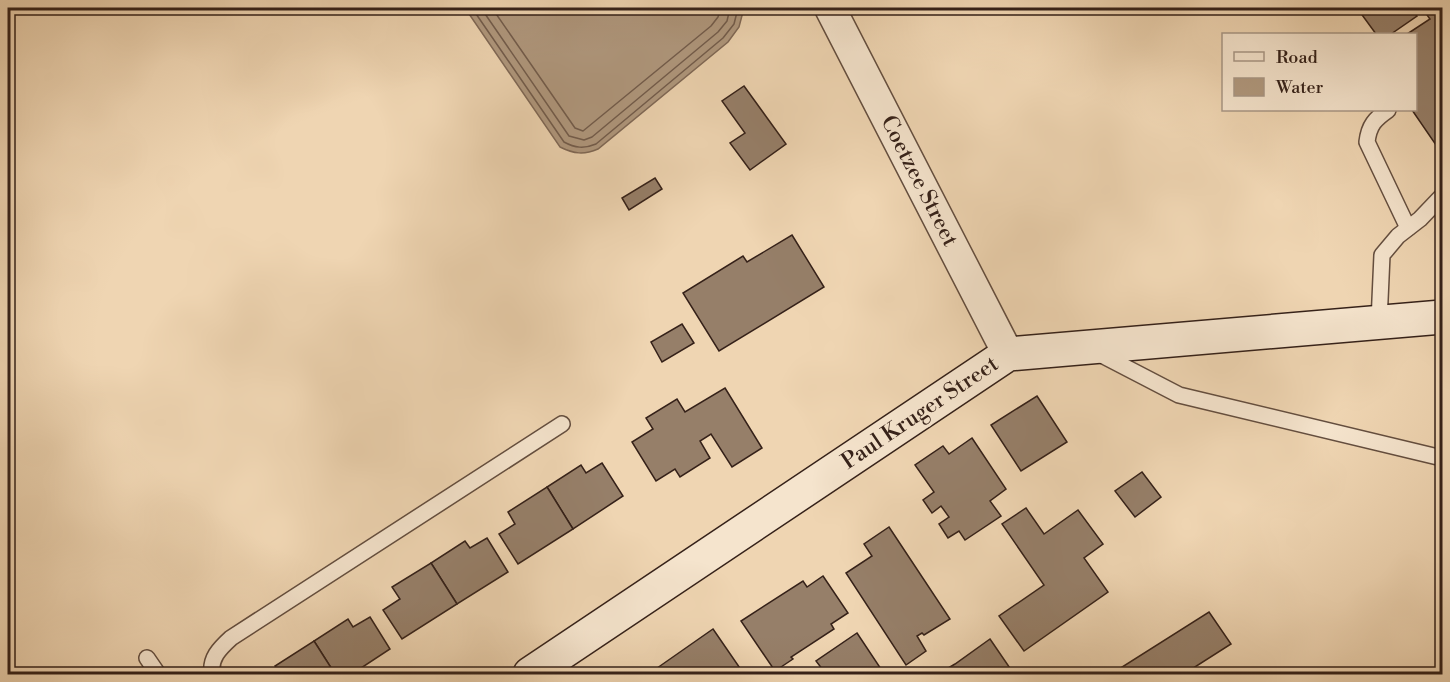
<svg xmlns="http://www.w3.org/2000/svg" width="1450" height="682" font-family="'Libre Bodoni',serif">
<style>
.water{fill:#b0987e;stroke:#7f6856;stroke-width:1.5}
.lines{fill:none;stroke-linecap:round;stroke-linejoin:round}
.shore{stroke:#725c4c;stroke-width:1.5}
.building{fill:#967f69;stroke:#352119;stroke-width:1.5}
.lane-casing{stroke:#644e3f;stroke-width:18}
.street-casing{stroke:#644e3f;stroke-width:33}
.secondary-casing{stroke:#352119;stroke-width:36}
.path{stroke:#352119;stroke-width:4;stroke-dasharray:4.5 3;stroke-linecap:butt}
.lane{stroke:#f5e4cd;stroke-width:15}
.street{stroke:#f5e4cd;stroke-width:30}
.secondary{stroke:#f5e4cd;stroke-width:33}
.labels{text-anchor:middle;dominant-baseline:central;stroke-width:6;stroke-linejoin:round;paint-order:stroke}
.street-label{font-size:22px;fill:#352119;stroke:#f5e4cd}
</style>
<rect width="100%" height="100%" fill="#efd5b2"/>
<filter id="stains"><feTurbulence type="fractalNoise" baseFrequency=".00333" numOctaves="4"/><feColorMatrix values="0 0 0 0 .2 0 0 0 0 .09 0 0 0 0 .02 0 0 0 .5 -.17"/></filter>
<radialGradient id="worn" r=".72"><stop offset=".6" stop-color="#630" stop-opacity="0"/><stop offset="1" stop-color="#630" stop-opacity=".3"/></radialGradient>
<path class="water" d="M465,8H744L739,27L728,42L598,149C584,155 574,154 560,147Z"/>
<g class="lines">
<g class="shore">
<path d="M472,8L564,142C575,148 584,149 596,144L723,38L734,24L738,8"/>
<polyline points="481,8 569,136 584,140 592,137 718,32 727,21 730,8"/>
<polyline points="492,8 575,128 583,131 711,26 718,17 721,8"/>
</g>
</g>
<g class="building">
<polygon points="1357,8 1411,8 1417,16 1391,34 1376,34"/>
<polygon points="1422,8 1442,8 1442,141 1436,145 1412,110 1416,110 1416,34 1407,34 1430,19"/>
<polygon points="744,86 786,144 750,170 730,143 745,133 722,101"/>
<polygon points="655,178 662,189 629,210 622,198"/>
<polygon points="792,235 824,287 719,351 683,293 743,256 747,262"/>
<polygon points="682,324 694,343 662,362 651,342"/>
<polygon points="725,388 762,448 732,467 711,434 700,441 710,458 680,477 675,469 656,481 632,442 653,429 646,418 677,399 685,412"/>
<polygon points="1037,396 1067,442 1021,471 991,425"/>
<polygon points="972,438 1006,489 990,501 1001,516 965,540 959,531 948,538 939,524 949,517 941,506 932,513 923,500 934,492 915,465 943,446 949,454"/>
<polygon points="602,463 623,496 573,529 547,487 581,465 586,473"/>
<polygon points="1142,472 1161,497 1135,517 1115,491"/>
<polygon points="547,487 573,529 518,564 499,534 515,524 508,512"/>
<polygon points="1026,508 1044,534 1078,510 1103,544 1084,558 1108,592 1024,651 999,616 1044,585 1002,524"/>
<polygon points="889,527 950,619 924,635 922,633 917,636 926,651 906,665 846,573 872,556 864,544"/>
<polygon points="487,538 508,572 457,604 431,563 465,541 470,548"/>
<polygon points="431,563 457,604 402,639 383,610 400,599 392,587"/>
<polygon points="823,576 848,613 831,624 834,629 791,657 793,659 775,671 741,621 803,581 807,587"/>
<polygon points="1209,612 1231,644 1184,674 1111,674"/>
<polygon points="370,617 390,649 352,674 335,674 314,641 348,619 353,627"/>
<polygon points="713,629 744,674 651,674 650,673"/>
<polygon points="857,633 881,669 873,674 826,674 816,661"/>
<polygon points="990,639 1014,674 938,674 955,664"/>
<polygon points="314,641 335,674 280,674 275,666"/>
</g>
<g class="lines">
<g class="lane-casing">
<g id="lane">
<path d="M1388,110C1375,119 1369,125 1367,142L1408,228"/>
<polyline points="1379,322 1382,255 1398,236 1420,219 1442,196"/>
<polyline points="1098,353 1179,395 1442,458"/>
<polyline points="147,658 158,674"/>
<path d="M212,674C210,658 219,649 231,638L562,424"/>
</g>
</g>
<g class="street-casing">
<polyline id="street" points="830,8 1008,354"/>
</g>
<g class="secondary-casing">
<polyline id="secondary" points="530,674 1008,354 1442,317"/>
</g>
<polyline class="path" points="8,168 10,180 8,185"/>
<use href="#lane" class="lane"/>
<use href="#street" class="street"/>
<use href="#secondary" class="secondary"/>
</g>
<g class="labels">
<g class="street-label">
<text transform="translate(919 181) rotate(63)">Coetzee Street</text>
<text transform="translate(920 413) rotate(-34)">Paul Kruger Street</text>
</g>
</g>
<rect width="1450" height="682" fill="none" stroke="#efd5b2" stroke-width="30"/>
<rect x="9" y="9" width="1432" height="664" fill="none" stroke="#352119" stroke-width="3"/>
<rect x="15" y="15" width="1420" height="652" fill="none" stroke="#352119" stroke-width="1.5"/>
<rect x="1222" y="33" width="195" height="78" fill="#f5e4cd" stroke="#a89685" stroke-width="1.5"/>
<rect x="1234" y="52" width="30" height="9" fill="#f5e4cd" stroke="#a89685" stroke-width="1.5"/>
<text x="1276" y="63" font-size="18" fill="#352119">Road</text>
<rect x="1234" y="78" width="30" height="18" fill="#b0987e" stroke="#a89685" stroke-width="1.5"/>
<text x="1276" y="93" font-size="18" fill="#352119">Water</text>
<rect width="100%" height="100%" filter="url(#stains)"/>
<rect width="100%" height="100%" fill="url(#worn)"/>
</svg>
